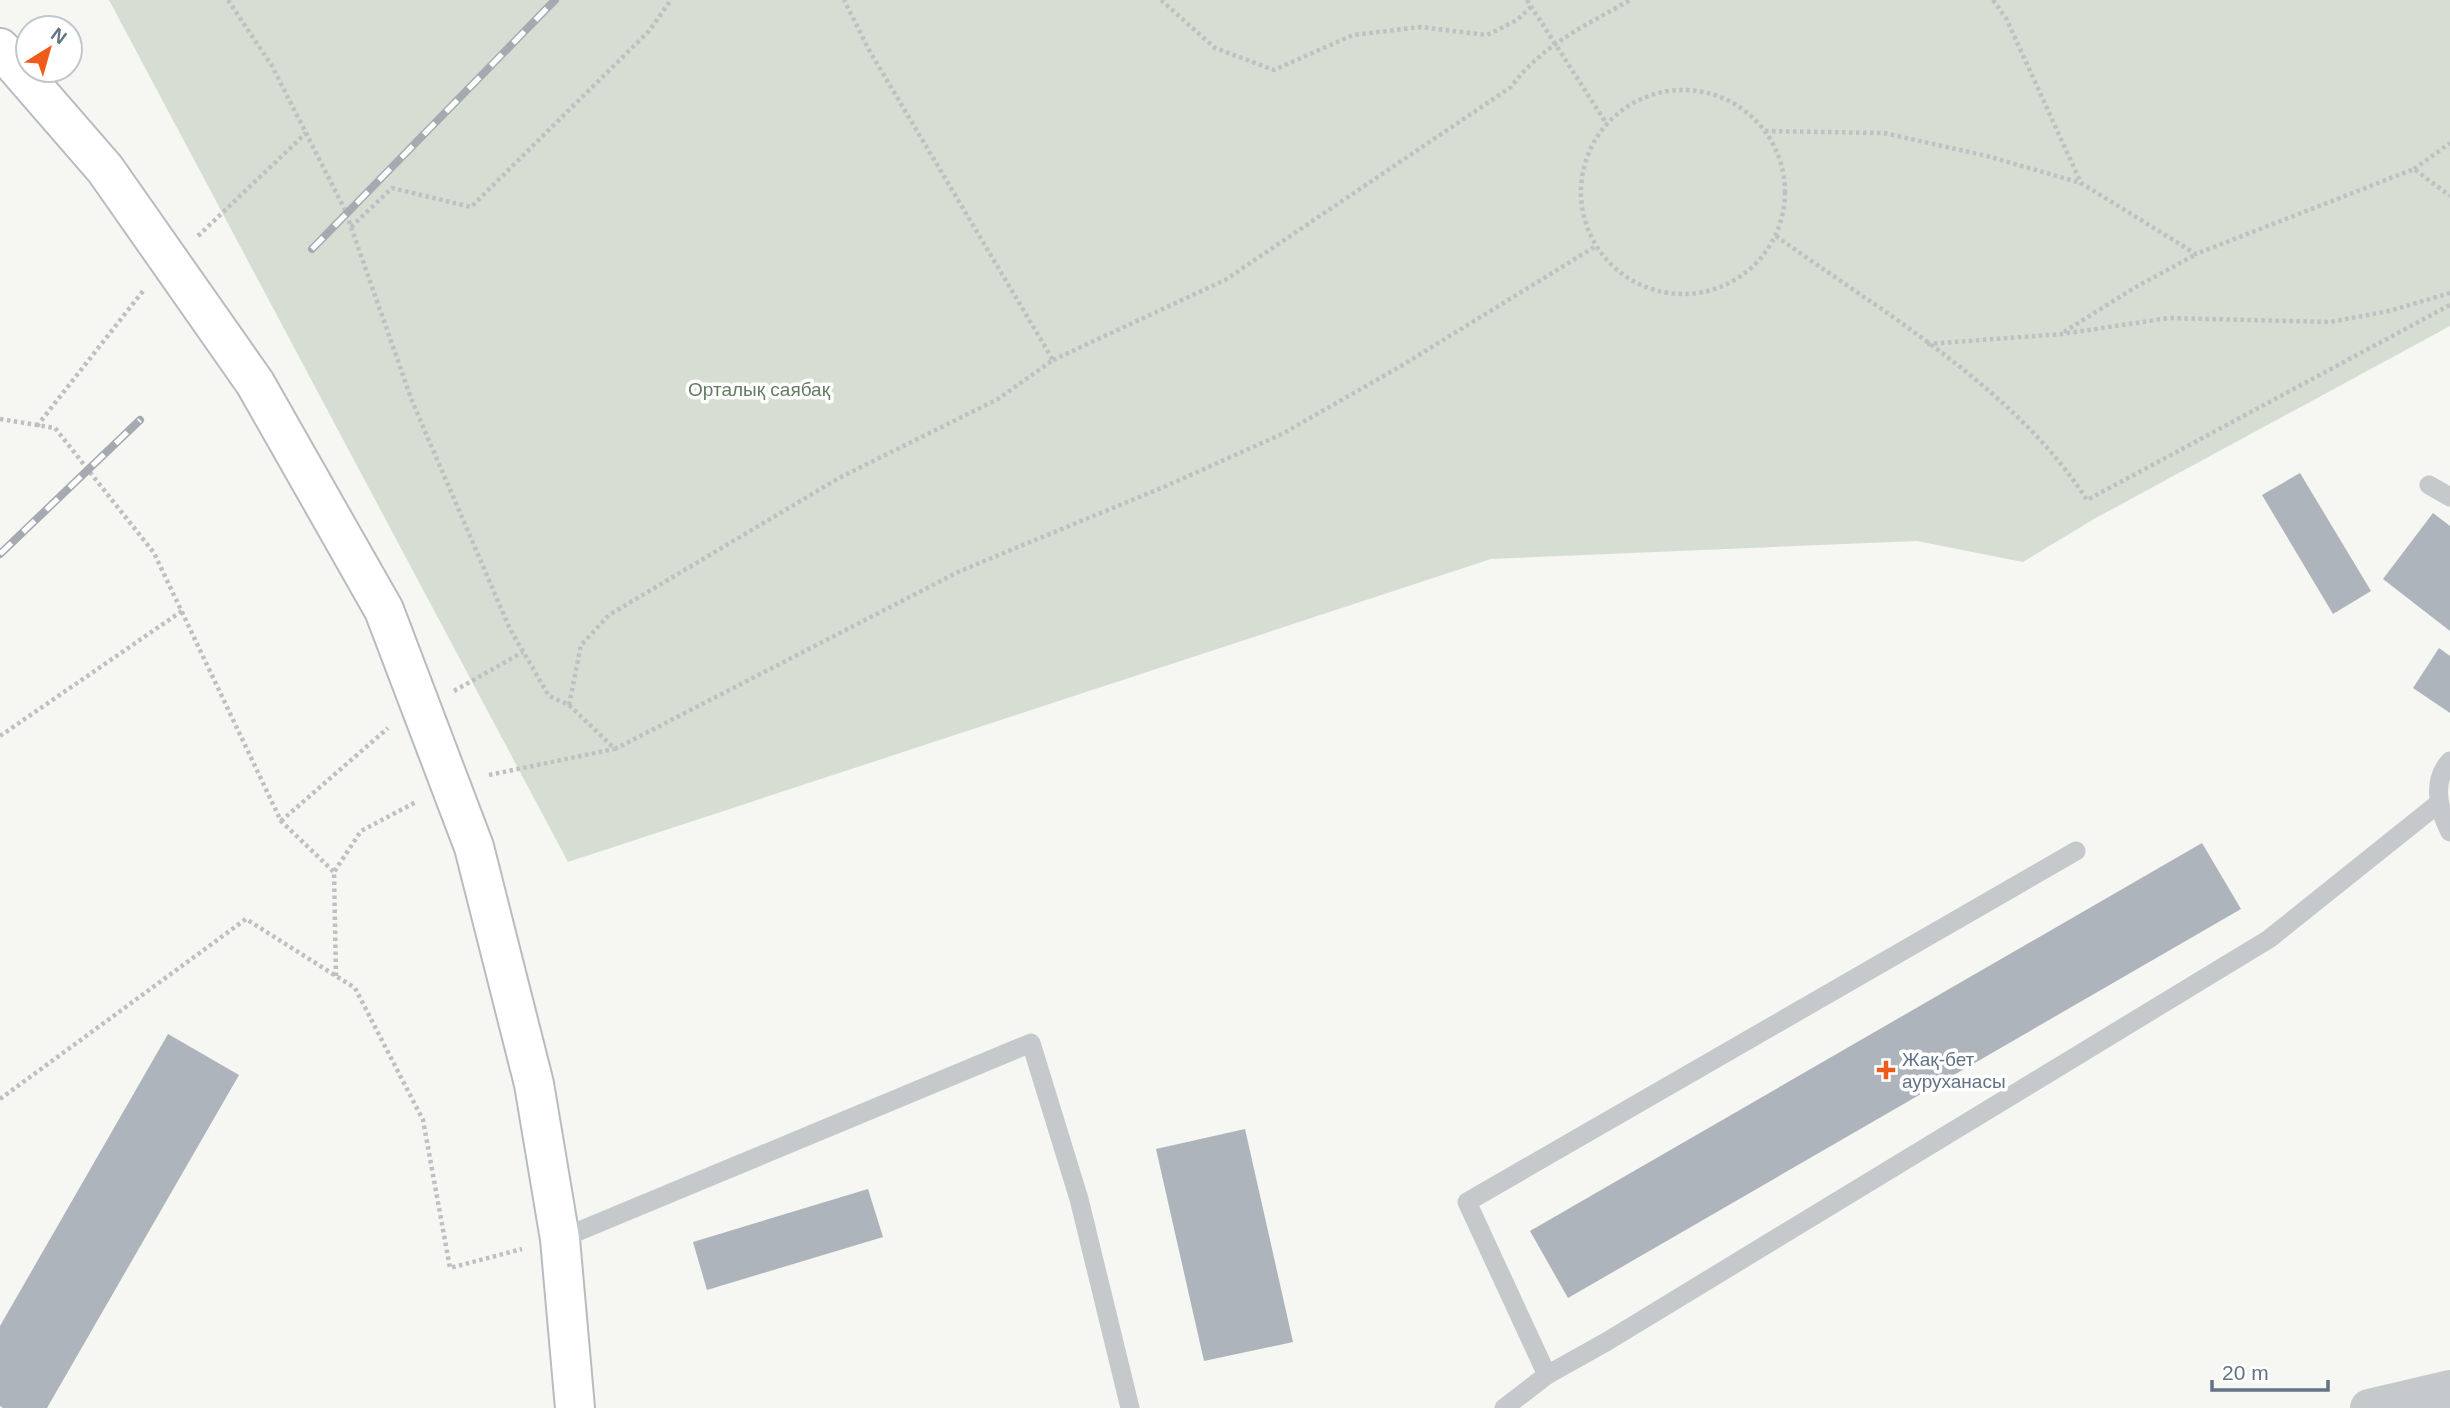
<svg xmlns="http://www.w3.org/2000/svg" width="2450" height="1408" font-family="Arial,sans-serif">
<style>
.green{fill:#d6ded3}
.building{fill:#adb4bb}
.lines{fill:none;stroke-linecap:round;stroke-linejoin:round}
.secondary-casing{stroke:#b7bcc1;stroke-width:42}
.path{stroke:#bfc0c3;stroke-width:4.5;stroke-dasharray:3.5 3.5;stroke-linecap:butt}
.service{stroke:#c5c9cc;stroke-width:19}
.tertiary{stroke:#c5c9cc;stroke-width:38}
.secondary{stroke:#fff;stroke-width:38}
.rail-casing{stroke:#a5aab1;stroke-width:8}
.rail{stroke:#fff;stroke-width:5;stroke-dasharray:16;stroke-linecap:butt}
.poi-dot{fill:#ef5c19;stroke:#fff;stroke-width:2.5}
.labels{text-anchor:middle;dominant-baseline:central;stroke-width:7;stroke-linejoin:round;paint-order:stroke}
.park-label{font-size:19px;fill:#657c62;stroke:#fff}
.poi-label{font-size:19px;fill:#637385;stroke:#fff;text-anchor:start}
</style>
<rect width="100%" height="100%" fill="#f6f6f2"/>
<polygon class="green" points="109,0 2450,0 2450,326 2094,519 2023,562 1917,541 1491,559 568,862"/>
<g class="building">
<polygon points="2300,473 2371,591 2333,614 2262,495"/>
<polygon points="2433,513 2450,526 2450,631 2383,579"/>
<polygon points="2439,648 2450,656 2450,713 2413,688"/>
<polygon points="2202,843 2241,909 1568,1298 1530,1231"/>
<polygon points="168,1034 239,1075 47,1408 3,1408 0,1406 0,1326"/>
<polygon points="1245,1129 1293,1342 1204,1361 1156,1149"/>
<polygon points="868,1189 883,1237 707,1290 693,1242"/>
</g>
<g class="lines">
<g class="secondary-casing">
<polyline id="secondary" points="0,48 105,169 255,383 384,610 474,847 534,1084 560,1239 575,1408"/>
</g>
<g class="path">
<polyline points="228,0 272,66 345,210 412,401 510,629 549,696 569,705 615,749 960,571 1166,486 1282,434 1401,366 1596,246"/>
<polyline points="1161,0 1215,48 1274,70 1353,35 1420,27 1487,35 1517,20 1532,6"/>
<polyline points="1527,0 1606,123"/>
<polyline points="1993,0 2006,18 2081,183 2196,254 2414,169 2450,196"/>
<circle cx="1683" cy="192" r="102"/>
<polyline points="1765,131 1884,133 1987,156 2081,183"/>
<polyline points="2414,169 2450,143"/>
<polyline points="351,227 392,188 471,207 649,31 671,0"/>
<polyline points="198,236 306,133"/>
<path d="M1776,236C1882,312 2016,389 2087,500L2450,305"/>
<polyline points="2064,332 2134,288 2195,255"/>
<polyline points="1927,344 2062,334 2169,318 2330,322 2389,311 2450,293"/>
<path d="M1053,360L1225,280L1511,87C1543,44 1585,26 1630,0"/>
<polyline points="0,419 55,428 154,553 281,821 334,872"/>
<polyline points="37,426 143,291"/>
<polyline points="454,691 523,652"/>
<polyline points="569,705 581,645 609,615 839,478 998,399 1053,360 869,50 844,0"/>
<polyline points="0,736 182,611"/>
<polyline points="489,775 614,749"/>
<polyline points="281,821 388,728"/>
<polyline points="336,976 334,872 361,831 416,802"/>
<polyline points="0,1099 246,919 355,988 423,1120 450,1268 522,1249"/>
</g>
<g class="service">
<polyline points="2429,485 2450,497"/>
<path d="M2450,761C2431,781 2439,811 2450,832"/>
<polyline points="2076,851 1467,1202 1547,1375 1606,1342 2269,939 2439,803"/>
<polyline points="560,1239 1031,1043 1079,1199 1130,1408"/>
<polyline points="1504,1408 1547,1375"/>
</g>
<polyline class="tertiary" points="2369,1408 2450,1389"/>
<use href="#secondary" class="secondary"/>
<g class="rail-casing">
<g id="rail">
<polyline points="312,249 555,0"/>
<polyline points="0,554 140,420"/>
</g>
</g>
<use href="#rail" class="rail"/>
</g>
<path class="poi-dot" d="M1882.5 1059.5h7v7h7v7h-7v7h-7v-7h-7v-7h7z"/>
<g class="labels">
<g class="park-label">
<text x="759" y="389">Орталық саябақ</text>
</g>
<g class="poi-label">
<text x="1902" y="1059">Жақ-бет<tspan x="1902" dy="22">ауруханасы</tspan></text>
</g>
</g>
<g transform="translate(49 49) rotate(37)"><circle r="33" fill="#ffffff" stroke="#c1c7ce" stroke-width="2"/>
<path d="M0-5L12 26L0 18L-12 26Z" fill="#ef5c19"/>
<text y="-10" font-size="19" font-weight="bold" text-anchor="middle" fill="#637385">N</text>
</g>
<path d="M2212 1380v10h116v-10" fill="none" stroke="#637385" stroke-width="3.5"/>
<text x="2222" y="1380" font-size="21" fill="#637385" stroke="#ffffff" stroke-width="5" paint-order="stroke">20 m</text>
</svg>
